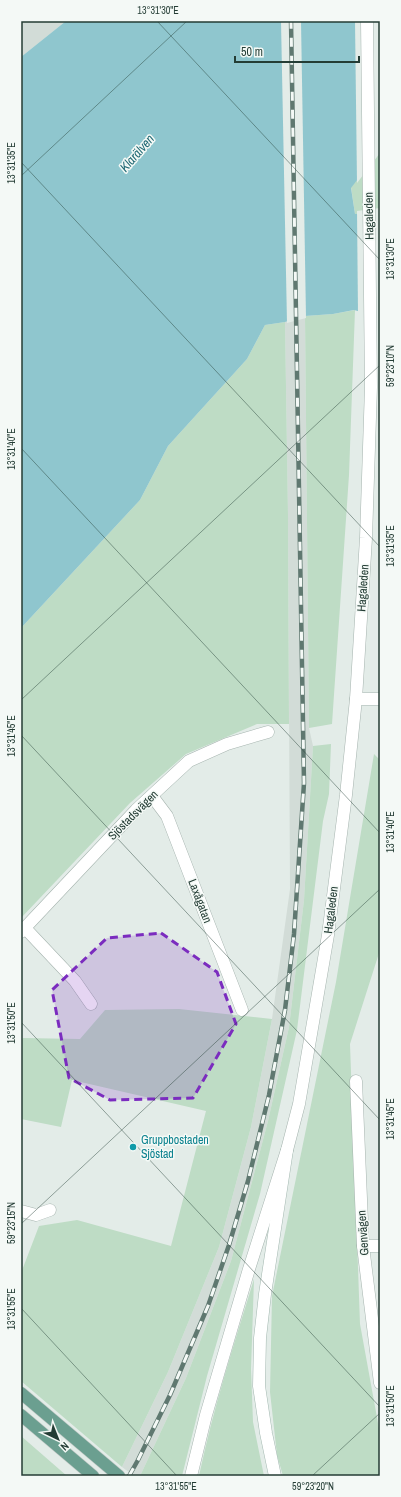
<svg xmlns="http://www.w3.org/2000/svg" width="401" height="1497" font-family="'Archivo Narrow',sans-serif">
<style>
.built{fill:#d2dcd7}
.green{fill:#bedcc5}
.water{fill:#8fc6ce}
.pier{fill:#e3ece8}
.lines{fill:none;stroke-linecap:round;stroke-linejoin:round}
.minor-casing{stroke:#a6b4af;stroke-width:13}
.tertiary-casing{stroke:#a6b4af;stroke-width:13}
.secondary-casing{stroke:#a2b7af;stroke-width:13}
.primary-casing{stroke:#c2c9c6;stroke-width:13}
.minor{stroke:#fff;stroke-width:12}
.tertiary{stroke:#fff;stroke-width:12}
.secondary{stroke:#fff;stroke-width:12}
.primary{stroke:#6b9f90;stroke-width:12}
.rail-casing{stroke:#5f7870;stroke-width:4.5}
.rail{stroke:#f4f9f6;stroke-width:3;stroke-dasharray:9;stroke-linecap:butt}
.marked{fill:#7b2cbf;fill-opacity:0.2;stroke:#7b2cbf;stroke-width:3;stroke-dasharray:8 5;stroke-linejoin:round}
.ticks{fill:none;stroke:#243d35;stroke-width:1;stroke-opacity:0.45}
.culture-dot{fill:#0f9aa8;stroke:#f4f9f6;stroke-width:1.5}
.labels{text-anchor:middle;dominant-baseline:central;stroke-width:3;stroke-linejoin:round;paint-order:stroke}
.street-label{font-size:12px;fill:#243d35;stroke:#f4f9f6}
.culture-label{font-size:12px;fill:#0d838f;stroke:#f4f9f6;text-anchor:start}
.water-label{font-size:13px;font-style:italic;fill:#216a75;stroke:#f4f9f6}
.neatline{fill:none;stroke:#243d35;stroke-width:1.5}
.ticks-label{font-size:10px;text-anchor:middle;fill:#243d35}
</style>
<rect width="100%" height="100%" fill="#e3ece8"/>
<g class="built">
<polygon points="21,21 66,21 21,57"/>
<polygon points="305,316 309,728 313,746 304,900 289,1027 268,1121 231,1261 186,1378 140,1476 134,1476 122,1467 168,1372 219,1247 251,1127 272,1019 290,889 288,515 285,322"/>
</g>
<g class="green">
<polygon points="380,150 380,210 355,214 351,187"/>
<polygon points="355,310 349,475 332,724 309,728 305,316 333,314"/>
<polygon points="285,322 288,515 289,724 257,724 186,754 130,803 21,918 21,628 140,500 168,446 247,359 265,325"/>
<polygon points="331,744 329,794 323,821 297,1030 260,1194 207,1376 182,1476 140,1476 186,1378 231,1261 268,1121 289,1027 304,900 313,746"/>
<polygon points="374,754 380,760 380,950 350,1044 360,1324 380,1434 380,1476 283,1476 277,1455 270,1392 272,1296 336,982"/>
<polygon points="179,1009 272,1019 251,1127 219,1247 168,1372 122,1467 21,1381 21,1273 39,1226 77,1220 171,1246 206,1111 72,1080 61,1127 21,1119 21,1043 23,1038 80,1039 105,1010"/>
<path d="M254,1279L251,1369L253,1422L264,1476H199C213,1409 234,1344 254,1279Z"/>
<polygon points="21,1436 67,1476 21,1476"/>
</g>
<polygon class="water" points="66,21 380,21 380,150 351,188 355,214 380,210 380,317 354,310 333,314 305,316 285,322 265,325 247,359 168,446 140,500 21,628 21,57"/>
<g class="pier">
<polygon points="281,21 301,21 306,318 287,323"/>
<polygon points="355,21 380,21 380,153 357,183"/>
<polygon points="380,208 380,319 358,313 357,211"/>
</g>
<g class="lines">
<g class="minor-casing">
<g id="minor">
<polyline points="152,796 167,816 242,1010"/>
<polyline points="25,928 75,981 91,1004"/>
<polyline points="21,932 136,810 189,761 227,744 268,732"/>
<polyline points="356,1081 363,1246 380,1383"/>
<polyline points="21,1211 36,1215 50,1210"/>
<polyline points="363,1246 380,1246"/>
</g>
</g>
<g class="tertiary-casing">
<g id="tertiary">
<polyline points="356,699 380,699"/>
<polyline points="191,1476 206,1415 249,1269 287,1150 299,1104 328,935 346,795 356,699 366,538 371,387 367,21"/>
</g>
</g>
<g class="secondary-casing">
<polyline id="secondary" points="275,1476 266,1433 259,1386 260,1338 265,1294 287,1150"/>
</g>
<g class="primary-casing">
<g id="primary">
<polyline points="21,1393 119,1476"/>
<polyline points="21,1415 93,1476"/>
</g>
</g>
<use href="#minor" class="minor"/>
<use href="#tertiary" class="tertiary"/>
<use href="#secondary" class="secondary"/>
<use href="#primary" class="primary"/>
<g class="rail-casing">
<polyline id="rail" points="129,1476 138,1460 170,1395 208,1306 229,1245 248,1181 269,1095 285,1010 294,934 304,783 291,21"/>
</g>
<use href="#rail" class="rail"/>
</g>
<path class="marked" d="M161,933L217,972L236,1024L193,1098L110,1100L69,1078L52,990L107,938Z"/>
<path class="ticks" d="M157,21L380,260M21,162L380,547M21,176L187,21M21,448L380,833M21,700L380,365M21,735L380,1120M21,1022L380,1407M21,1224L380,889M21,1308L177,1476M312,1476L380,1413"/>
<circle class="culture-dot" cx="133" cy="1147" r="4"/>
<g class="labels">
<g class="street-label">
<text transform="translate(369 216) rotate(-91)">Hagaleden</text>
<text transform="translate(363 588) rotate(-86)">Hagaleden</text>
<text transform="translate(133 815) rotate(-45)">Sjöstadsvägen</text>
<text transform="translate(200 901) rotate(69)">Laxågatan</text>
<text transform="translate(331 910) rotate(-83)">Hagaleden</text>
<text transform="translate(363 1233) rotate(-94)">Genvägen</text>
</g>
<g class="culture-label">
<text x="141" y="1140">Gruppbostaden<tspan x="141" dy="14">Sjöstad</tspan></text>
</g>
<g class="water-label">
<text transform="translate(137 153) rotate(-49)">Klarälven</text>
</g>
</g>
<rect width="401" height="1497" fill="none" stroke="#f4f9f6" stroke-width="44"/>
<g transform="translate(58 1439) rotate(137)" stroke="#f4f9f6" stroke-width="3" paint-order="stroke">
<path d="M0-3L7 15L0 10L-7 15Z" fill="#243d35"/>
<text y="-6" font-size="11" font-weight="bold" text-anchor="middle" fill="#243d35">N</text>
</g>
<path d="M235 56v6h124v-6" fill="none" stroke="#243d35" stroke-width="2"/>
<text x="241" y="56" font-size="12" fill="#243d35" stroke="#f4f9f6" stroke-width="3" paint-order="stroke">50 m</text>
<rect x="22" y="22" width="357" height="1453" class="neatline"/>
<g class="ticks-label">
<text x="158" y="14">13°31'30"E</text>
<text transform="translate(11 163) rotate(-90)" y="4">13°31'35"E</text>
<text transform="translate(390 259) rotate(-90)" y="4">13°31'30"E</text>
<text transform="translate(390 366) rotate(-90)" y="4">59°23'10"N</text>
<text transform="translate(11 449) rotate(-90)" y="4">13°31'40"E</text>
<text transform="translate(390 546) rotate(-90)" y="4">13°31'35"E</text>
<text transform="translate(11 736) rotate(-90)" y="4">13°31'45"E</text>
<text transform="translate(390 832) rotate(-90)" y="4">13°31'40"E</text>
<text transform="translate(11 1023) rotate(-90)" y="4">13°31'50"E</text>
<text transform="translate(390 1119) rotate(-90)" y="4">13°31'45"E</text>
<text transform="translate(11 1223) rotate(-90)" y="4">59°23'15"N</text>
<text transform="translate(11 1309) rotate(-90)" y="4">13°31'55"E</text>
<text transform="translate(390 1406) rotate(-90)" y="4">13°31'50"E</text>
<text x="176" y="1490">13°31'55"E</text>
<text x="313" y="1490">59°23'20"N</text>
</g>
</svg>
